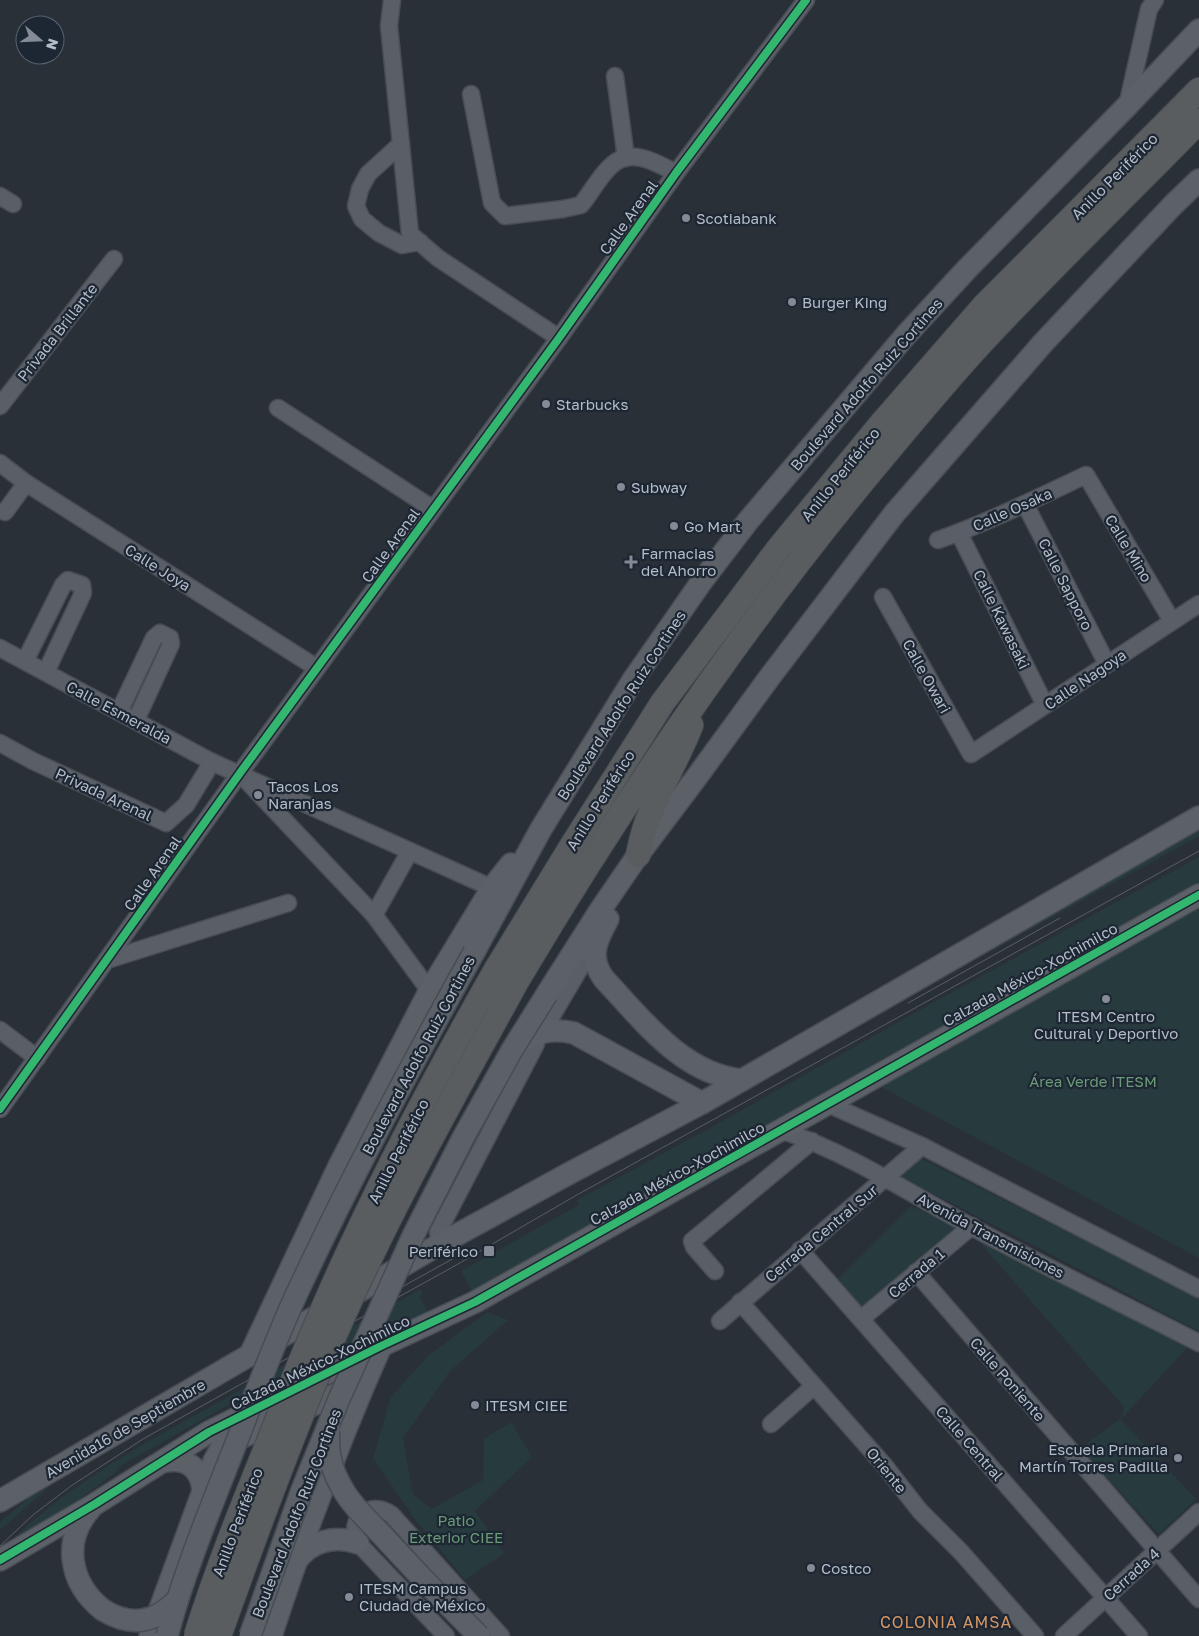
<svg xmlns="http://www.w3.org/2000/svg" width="1199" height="1636" font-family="'Golos Text',sans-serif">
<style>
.green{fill:#273a3e}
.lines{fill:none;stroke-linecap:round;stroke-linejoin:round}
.minor-casing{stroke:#484c53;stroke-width:19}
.major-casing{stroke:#484c55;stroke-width:24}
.highway-casing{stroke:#474c53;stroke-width:26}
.minor{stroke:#5a5e66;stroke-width:16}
.major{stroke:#5c6168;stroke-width:21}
.highway{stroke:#5a5d60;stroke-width:24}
.tram{stroke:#595d64;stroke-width:1}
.major-bridge-casing{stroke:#484c55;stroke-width:24;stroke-linecap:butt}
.highway-bridge-casing{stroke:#474c53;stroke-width:26;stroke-linecap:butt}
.major-bridge{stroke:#5c6168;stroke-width:21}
.highway-bridge{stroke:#5a5d60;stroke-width:24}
.cycleway-casing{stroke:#1d2633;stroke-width:11}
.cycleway{stroke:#33b770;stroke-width:8}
.poi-dot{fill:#848b96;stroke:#1d2633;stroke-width:2}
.labels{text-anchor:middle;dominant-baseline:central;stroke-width:4.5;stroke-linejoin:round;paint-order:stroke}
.street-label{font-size:15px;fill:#b4bcc9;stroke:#1d2633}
.poi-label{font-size:15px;fill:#b4bcc9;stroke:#1d2633;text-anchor:start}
.park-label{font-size:15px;fill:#6b9a76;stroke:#1d2633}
.neighbourhood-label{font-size:16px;letter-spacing:1px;fill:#d59563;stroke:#1d2633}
</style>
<rect width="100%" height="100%" fill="#2a3038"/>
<g class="green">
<polygon points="1199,829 1199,836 883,1011"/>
<polygon points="1199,857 1199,886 474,1294 461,1271 579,1205 577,1200 719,1123 936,1001"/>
<polygon points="1199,903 1199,1258 872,1082"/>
<polygon points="920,1158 1199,1298 1199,1331 901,1177"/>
<polygon points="911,1206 957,1227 861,1309 838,1279"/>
<polygon points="974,1236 1187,1348 1122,1418 1124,1407"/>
<path d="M421,1289L423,1294L419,1296L429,1313L241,1398L122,1465L116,1472L73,1504L3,1549C64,1486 143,1444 219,1402C286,1364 353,1326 421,1289Z"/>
<polygon points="487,1312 508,1320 450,1371 403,1438 413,1494 432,1509 483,1480 484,1439 511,1422 532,1457 475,1511 504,1553 465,1580 414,1518 373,1458 391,1397 427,1357"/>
<polygon points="1120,1419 1196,1499 1159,1534 1080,1449"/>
<polygon points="49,1484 51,1485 0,1530 0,1522 37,1491"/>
</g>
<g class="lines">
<g class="minor-casing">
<g id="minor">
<polyline points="392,0 389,26 410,234 438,258 559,338"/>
<polyline points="615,76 626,158"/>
<path d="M471,94L492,203L505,216L563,209L581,205C591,193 600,175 612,165C631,147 657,163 676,173"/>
<polyline points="1127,106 1149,9 1155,0"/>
<polyline points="401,144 368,174 360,189 356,206 362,219 379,233 402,245 420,242"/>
<polyline points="0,196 13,204"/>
<polyline points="0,406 114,259"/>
<polyline points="278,408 433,509"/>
<polyline points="0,463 26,483 317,668"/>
<polyline points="1025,504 1107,664"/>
<polyline points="5,512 26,483"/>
<polyline points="959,533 1045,705"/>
<path d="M938,540C989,522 1037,498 1086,475L1172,621"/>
<polyline points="883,597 971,754 1199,604"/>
<polyline points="0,648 212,762 492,888"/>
<polyline points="25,661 63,585 68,580 82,585 83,593 46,672"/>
<polyline points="119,712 154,638 160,633 170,638 171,644 136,720"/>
<polyline points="0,743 33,761 166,823 186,805 212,762"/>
<polyline points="247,781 374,915 435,998"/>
<polyline points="374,915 410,851"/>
<polyline points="107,960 288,903"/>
<polyline points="550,1019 596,941"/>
<polyline points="0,1030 37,1058"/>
<polyline points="828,1104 922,1146 1199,1289"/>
<polyline points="0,1109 240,773 559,338 676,173 806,0"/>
<path d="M781,1130C848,1153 908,1192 970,1226C1045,1267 1123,1304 1199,1343"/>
<polyline points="440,1244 438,1232 536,1044"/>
<polyline points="800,1250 1139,1636"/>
<polyline points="715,1271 694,1247 692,1241 812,1141"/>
<polyline points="916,1272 1199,1599"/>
<polyline points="740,1302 884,1465 920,1511 961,1552 1035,1636"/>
<polyline points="861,1319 972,1226"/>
<polyline points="720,1321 922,1146"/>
<polyline points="771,1424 814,1386"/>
<path d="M446,1636L358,1543C347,1518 370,1499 392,1515L501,1636"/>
<polyline points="1064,1636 1199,1512"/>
</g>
</g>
<g class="major-casing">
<g id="major">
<path d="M608,919C596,941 588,957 604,979C643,1020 682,1074 742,1080"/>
<polyline points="474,952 541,829 633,680 702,581 748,521 906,335 967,269 1127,106 1199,30"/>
<polyline points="547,994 601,909 638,855 696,778 769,678 894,514 1043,343 1173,205 1199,180"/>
<path d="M512,1050C530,1033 550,1027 574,1033L702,1103"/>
<polyline points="250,1355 339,1166 430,990 492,888 511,864"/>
<path d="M162,1462C186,1456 202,1468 203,1492"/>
<polyline points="0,1501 440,1244 568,1174 702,1103 1199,817"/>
<path d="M91,1508C61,1541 70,1584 103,1610"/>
<polyline points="0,1560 95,1504 209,1432 381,1346 475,1302 1199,895"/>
<path d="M296,1561C311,1541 334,1535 358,1543"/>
<polyline points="150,1636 214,1461 221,1448 229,1443 341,1392 352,1391 359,1396"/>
<path d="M271,1636C303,1538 339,1440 381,1346"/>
</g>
</g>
<g class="highway-casing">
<g id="highway">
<path d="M638,855C641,841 644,827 650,814C662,784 679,756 691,725"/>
<polyline points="497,968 571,847 663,702 779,548 882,423 984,306 1199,90"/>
<path d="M518,979C625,799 743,625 878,463C912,422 946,381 982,342C1052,267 1127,195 1199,121"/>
</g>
</g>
<use href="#minor" class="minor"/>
<use href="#major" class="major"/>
<use href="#highway" class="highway"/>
<g class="tram">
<polyline points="908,1003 1060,918"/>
<polyline points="373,1303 474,1247"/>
<polyline points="0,1546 33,1515 71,1486 143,1439 250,1379 451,1268 575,1196 1199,851"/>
</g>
<g class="major-bridge-casing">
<g id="major-bridge">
<path d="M329,1430C327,1449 331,1469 341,1486C351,1505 368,1520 383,1536C414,1570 446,1603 479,1636"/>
<path d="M103,1610C131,1627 155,1623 177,1600"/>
<path d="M167,1636C184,1573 209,1512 233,1451C252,1402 271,1352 292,1304C347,1184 410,1067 474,952"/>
<polyline points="250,1636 302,1490 339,1399 413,1236 464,1136 512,1050 547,994"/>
</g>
</g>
<g class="highway-bridge-casing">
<g id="highway-bridge">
<path d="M196,1636C216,1572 241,1510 266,1448C294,1376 323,1305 356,1236C399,1144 447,1056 497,968"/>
<path d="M219,1636C252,1543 286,1451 324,1360C379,1229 449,1104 518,979"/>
</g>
</g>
<use href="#major-bridge" class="major-bridge"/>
<use href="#highway-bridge" class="highway-bridge"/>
<g class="cycleway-casing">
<g id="cycleway">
<polyline points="0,1109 240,773 559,338 676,173 806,0"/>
<polyline points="0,1560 95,1504 209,1432 381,1346 475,1302 1199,895"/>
</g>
</g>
<use href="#cycleway" class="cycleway"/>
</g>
<g class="poi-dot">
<circle cx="686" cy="218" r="5"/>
<circle cx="792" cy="302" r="5"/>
<circle cx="546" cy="404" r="5"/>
<circle cx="621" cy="487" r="5"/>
<circle cx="674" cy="526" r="5"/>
<path d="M628.5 554.5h5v5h5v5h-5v5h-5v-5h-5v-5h5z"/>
<circle cx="258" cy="795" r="5"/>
<circle cx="1106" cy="999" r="5"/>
<rect x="483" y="1245" width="12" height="12" rx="2.5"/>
<circle cx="475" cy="1405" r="5"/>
<circle cx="1178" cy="1458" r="5"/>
<circle cx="811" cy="1568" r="5"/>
<circle cx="349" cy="1597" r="5"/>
</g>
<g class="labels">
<g class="street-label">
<text transform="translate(1114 176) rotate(-45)">Anillo Periférico</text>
<text transform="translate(628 217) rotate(-54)">Calle Arenal</text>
<text transform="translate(57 332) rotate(-52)">Privada Brillante</text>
<text transform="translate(866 384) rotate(-49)">Boulevard Adolfo Ruiz Cortines</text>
<text transform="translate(840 474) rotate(-51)">Anillo Periférico</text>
<text transform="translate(1012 509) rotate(-24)">Calle Osaka</text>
<text transform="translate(390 545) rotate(-54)">Calle Arenal</text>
<text transform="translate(1129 548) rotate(59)">Calle Mino</text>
<text transform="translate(158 567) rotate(32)">Calle Joya</text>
<text transform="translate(1066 584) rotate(63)">Calle Sapporo</text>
<text transform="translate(1002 619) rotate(64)">Calle Kawasaki</text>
<text transform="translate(927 676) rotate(61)">Calle Owari</text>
<text transform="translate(1085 679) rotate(-34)">Calle Nagoya</text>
<text transform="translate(621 705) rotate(-57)">Boulevard Adolfo Ruiz Cortines</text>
<text transform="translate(119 712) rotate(28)">Calle Esmeralda</text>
<text transform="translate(104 794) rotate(25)">Privada Arenal</text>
<text transform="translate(600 800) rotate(-58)">Anillo Periférico</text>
<text transform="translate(152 873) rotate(-55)">Calle Arenal</text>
<text transform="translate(1030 974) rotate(-29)">Calzada México-Xochimilco</text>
<text transform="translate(418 1055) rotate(-62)">Boulevard Adolfo Ruiz Cortines</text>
<text transform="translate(398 1151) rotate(-63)">Anillo Periférico</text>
<text transform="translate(677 1173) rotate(-29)">Calzada México-Xochimilco</text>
<text transform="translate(821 1233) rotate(-40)">Cerrada Central Sur</text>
<text transform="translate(991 1235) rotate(28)">Avenida Transmisiones</text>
<text transform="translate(916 1273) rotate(-40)">Cerrada 1</text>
<text transform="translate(320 1362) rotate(-26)">Calzada México-Xochimilco</text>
<text transform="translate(1008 1379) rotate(49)">Calle Poniente</text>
<text transform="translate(125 1428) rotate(-30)">Avenida16 de Septiembre</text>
<text transform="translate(970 1443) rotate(49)">Calle Central</text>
<text transform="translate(887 1470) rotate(51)">Oriente</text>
<text transform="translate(296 1513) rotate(-69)">Boulevard Adolfo Ruiz Cortines</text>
<text transform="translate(237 1522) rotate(-69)">Anillo Periférico</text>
<text transform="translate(1131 1574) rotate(-42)">Cerrada 4</text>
</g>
<g class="poi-label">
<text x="696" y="218">Scotiabank</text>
<text x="802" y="302">Burger King</text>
<text x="556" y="404">Starbucks</text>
<text x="631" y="487">Subway</text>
<text x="684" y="526">Go Mart</text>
<text x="641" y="553">Farmacias<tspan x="641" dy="17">del Ahorro</tspan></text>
<text x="268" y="786">Tacos Los<tspan x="268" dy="17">Naranjas</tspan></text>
<text x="1106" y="1016" text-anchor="middle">ITESM Centro<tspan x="1106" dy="17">Cultural y Deportivo</tspan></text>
<text x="478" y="1251" text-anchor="end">Periférico</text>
<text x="485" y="1405">ITESM CIEE</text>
<text x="1168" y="1449" text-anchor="end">Escuela Primaria<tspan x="1168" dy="17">Martín Torres Padilla</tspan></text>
<text x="821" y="1568">Costco</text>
<text x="359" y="1588">ITESM Campus<tspan x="359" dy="17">Ciudad de México</tspan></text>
</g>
<g class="park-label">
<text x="1093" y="1081">Área Verde ITESM</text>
<text x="456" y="1520">Patio<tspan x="456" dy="17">Exterior CIEE</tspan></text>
</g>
<g class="neighbourhood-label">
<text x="946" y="1622">COLONIA AMSA</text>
</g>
</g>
<g transform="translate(40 40) rotate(109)"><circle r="24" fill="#1d2633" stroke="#59626f"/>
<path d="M0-4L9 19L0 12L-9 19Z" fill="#848b96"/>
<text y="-8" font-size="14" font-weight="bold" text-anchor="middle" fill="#b4bcc9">N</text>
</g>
</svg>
